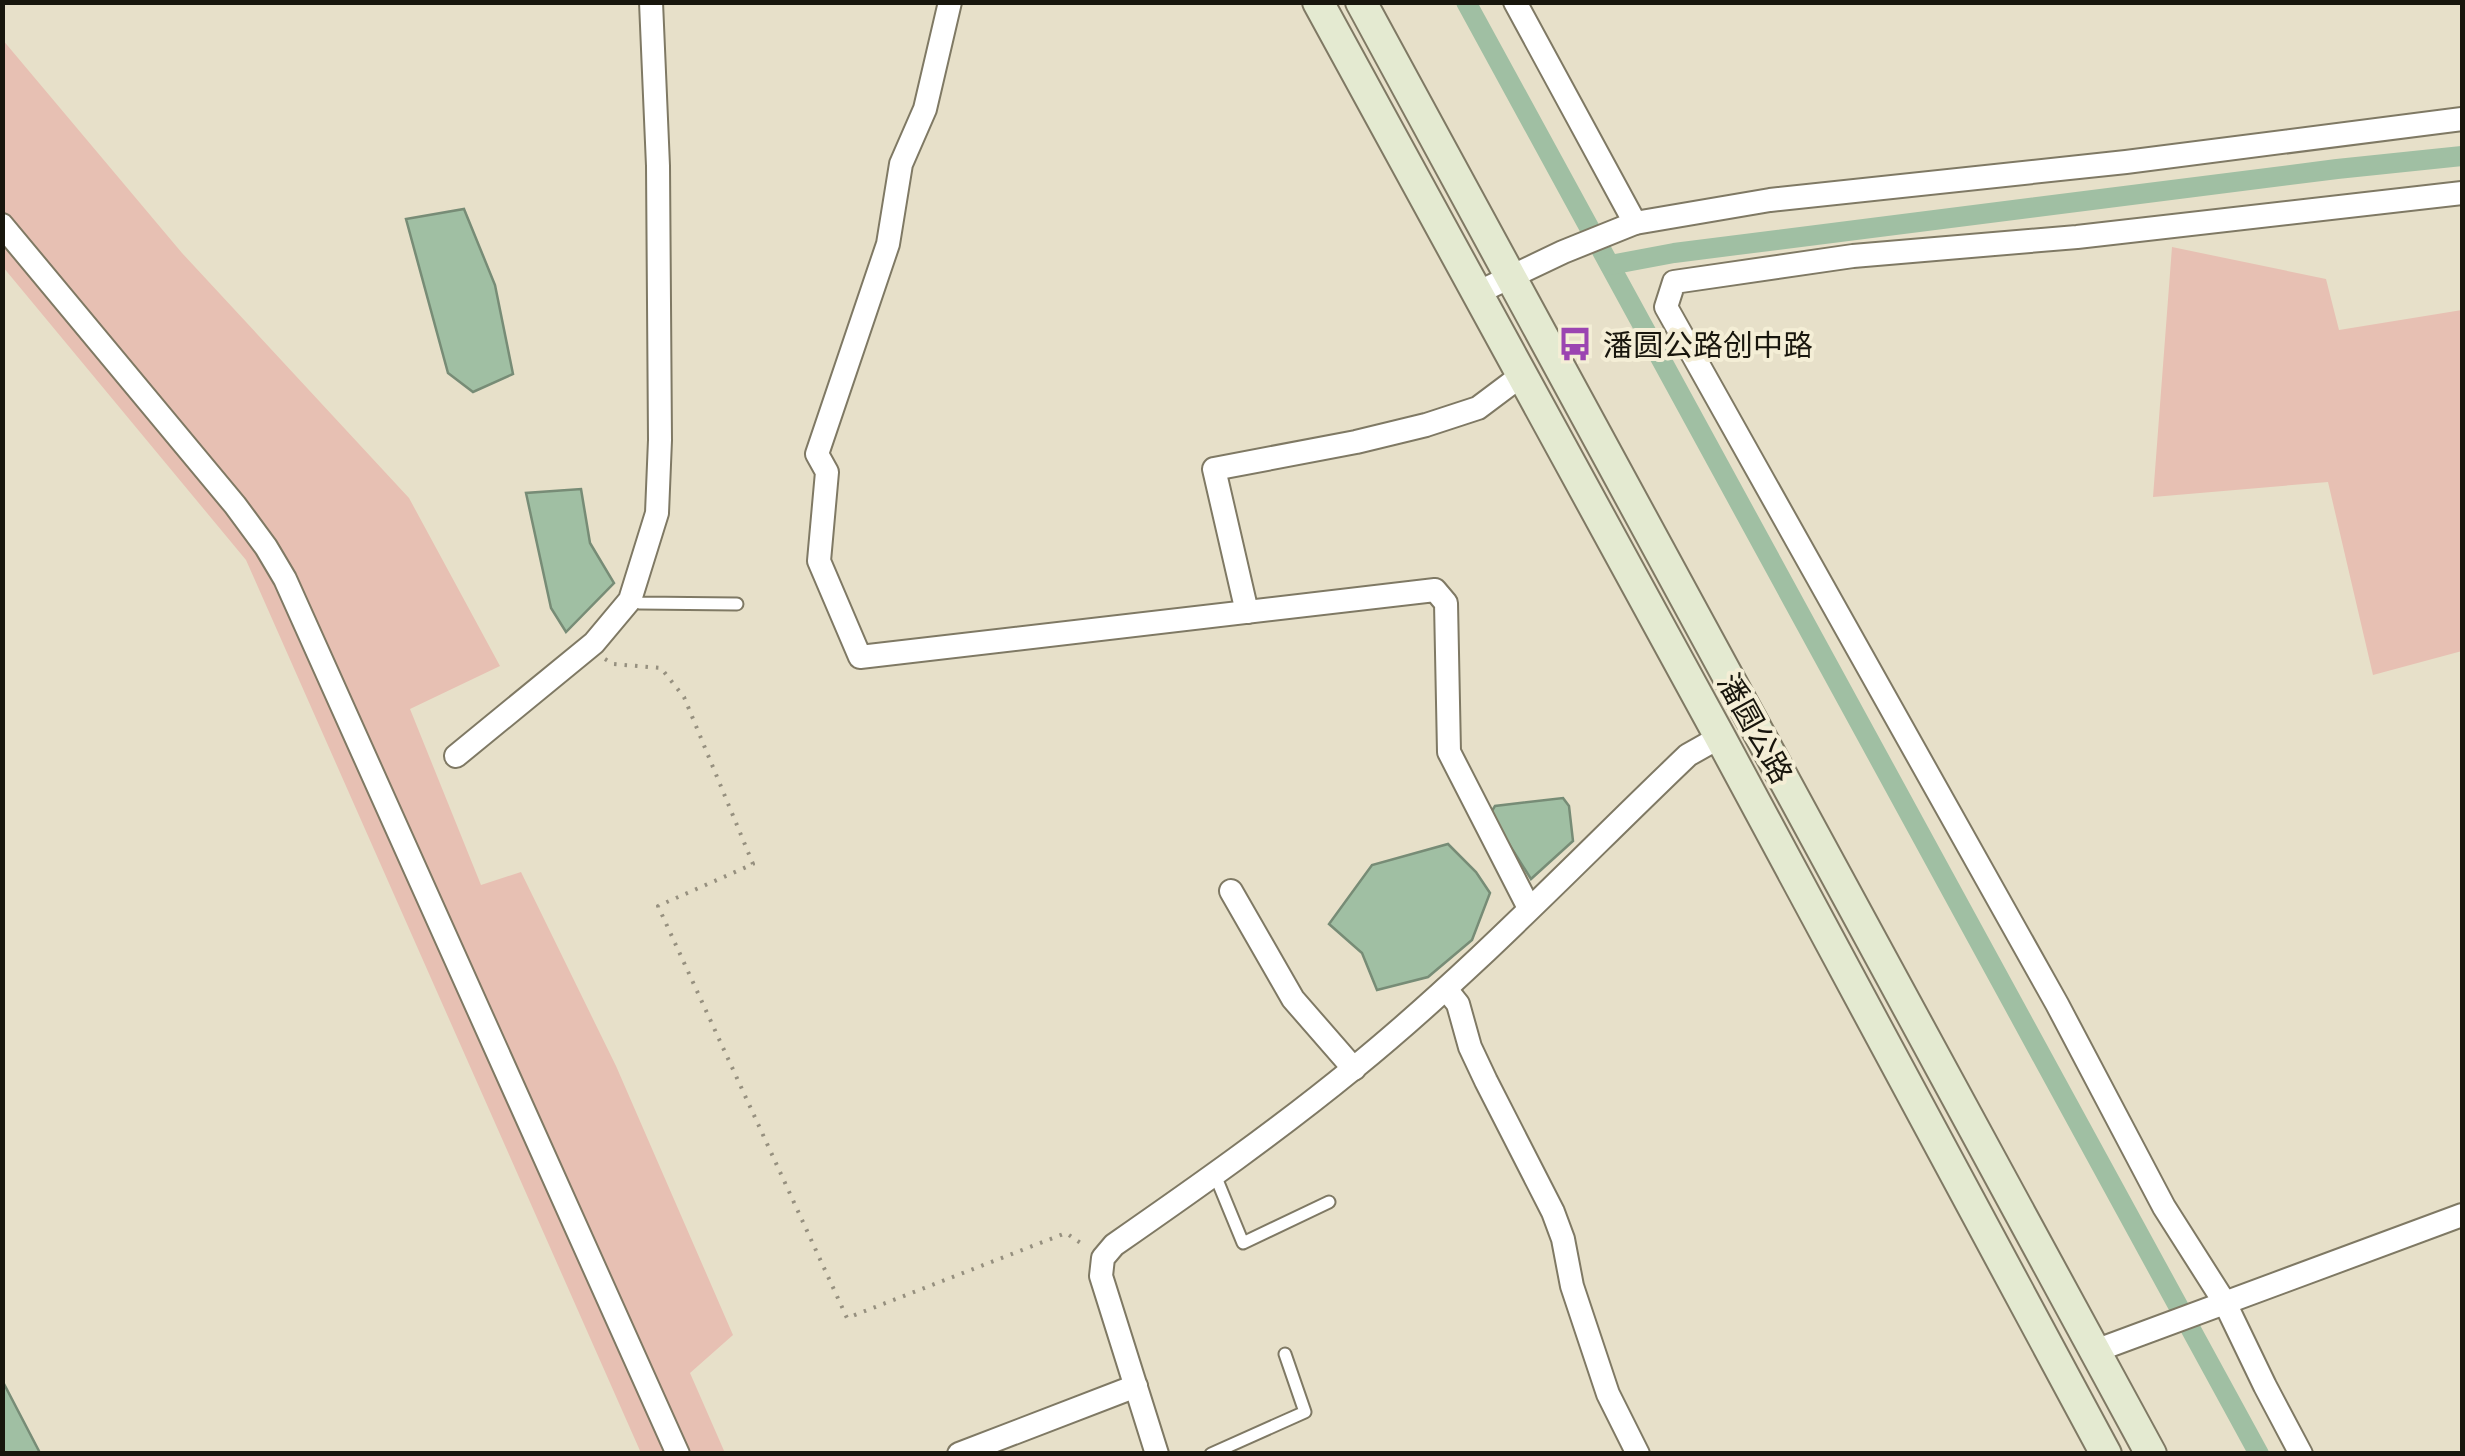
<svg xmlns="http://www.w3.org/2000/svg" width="2465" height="1456" font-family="'IBM Plex Serif','Noto Sans SC',serif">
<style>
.green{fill:#e7c0b3}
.water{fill:#a0bfa3;stroke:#778c76;stroke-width:2.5}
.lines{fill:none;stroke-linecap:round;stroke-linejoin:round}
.canal{stroke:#a0bfa3;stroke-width:20}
.lane-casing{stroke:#7f7964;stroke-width:15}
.street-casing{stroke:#7f7964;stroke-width:26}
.secondary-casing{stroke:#7f7964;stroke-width:34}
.path{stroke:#96907f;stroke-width:4;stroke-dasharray:2.5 8;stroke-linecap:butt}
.lane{stroke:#fff;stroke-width:11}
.street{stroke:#fff;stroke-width:22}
.secondary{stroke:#e4ead1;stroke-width:30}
.labels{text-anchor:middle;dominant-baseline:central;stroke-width:8;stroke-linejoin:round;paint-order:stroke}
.poi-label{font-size:30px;fill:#18160d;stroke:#f4eed6;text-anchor:start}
.street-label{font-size:30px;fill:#18160d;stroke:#f4eed6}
</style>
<rect width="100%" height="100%" fill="#e7e0c9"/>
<g class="green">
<polygon points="2,39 182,253 409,498 500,666 410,709 481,885 521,872 616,1066 733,1335 690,1373 725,1453 641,1453 246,560 3,267"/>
<polygon points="2172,247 2326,279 2339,330 2462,310 2462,651 2373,675 2328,482 2153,497"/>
</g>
<g class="water">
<polygon points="464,209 495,285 513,374 473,392 448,373 406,219"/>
<polygon points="581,489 590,543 614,583 566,632 551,608 526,493"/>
<polygon points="1563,798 1569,806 1573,841 1531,879 1490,814 1495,806"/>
<polygon points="1448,844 1476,872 1490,893 1472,940 1428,977 1377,990 1362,953 1329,924 1372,865"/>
<polygon points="2,1382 3,1382 40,1453 3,1453"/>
</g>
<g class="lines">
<g class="canal">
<polyline points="1466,2 2259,1454"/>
<polyline points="1610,265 1674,253 2337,169 2462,156"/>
</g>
<g class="lane-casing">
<g id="lane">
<polyline points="630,600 640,603 737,604"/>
<polyline points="1215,1175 1243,1243 1329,1202"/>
<polyline points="1211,1454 1305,1412 1285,1354"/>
</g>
</g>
<g class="street-casing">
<g id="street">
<polyline points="950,2 925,109 901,164 888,244 817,454 827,472 819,561 860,657 1435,590 1446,603 1449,752 1529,908"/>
<polyline points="1635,223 1770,200 2126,162 2462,119"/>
<polyline points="2,225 235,505 266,547 285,579 678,1454"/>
<polyline points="1477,293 1563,252 1635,223 1515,2"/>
<polyline points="1247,612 1214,469 1356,442 1426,425 1478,408 1522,375"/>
<polyline points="456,756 594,643 630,600 657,513 660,440 658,166 651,2"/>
<polyline points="1231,891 1293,999 1354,1069"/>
<polyline points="1446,989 1458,1004 1470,1047 1486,1081 1553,1212 1563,1239 1572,1286 1608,1394 1638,1454"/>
<polyline points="2095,1351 2462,1215"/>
<polyline points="959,1454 1136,1386"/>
<path d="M1157,1454L1101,1276L1103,1258L1114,1245C1196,1188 1277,1131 1354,1068C1472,972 1578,860 1688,755L1720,737"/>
<polyline points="2301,1454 2265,1386 2225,1303 2164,1207 2057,1004 1666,307 1674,282 1853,256 2077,237 2462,193"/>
</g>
</g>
<g class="secondary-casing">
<g id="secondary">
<polyline points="1318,2 1720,737 2106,1454"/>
<polyline points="1361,2 2151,1454"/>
</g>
</g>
<polyline class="path" points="605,659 613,664 661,668 684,697 753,864 658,906 847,1318 1066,1233 1085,1246"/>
<use href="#lane" class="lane"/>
<use href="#street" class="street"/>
<use href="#secondary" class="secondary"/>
</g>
<defs>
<g id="bus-bare" transform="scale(2.7)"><path d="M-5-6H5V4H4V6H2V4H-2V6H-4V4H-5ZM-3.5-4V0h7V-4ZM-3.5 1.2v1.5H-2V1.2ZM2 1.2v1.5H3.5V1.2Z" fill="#9b44b1" stroke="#f4eed6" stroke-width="2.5" paint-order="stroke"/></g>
</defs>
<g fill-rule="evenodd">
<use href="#bus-bare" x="1575" y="344"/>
</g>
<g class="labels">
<g class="poi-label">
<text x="1603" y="344">潘圆公路创中路</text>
</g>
<g class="street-label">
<text transform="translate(1756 728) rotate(61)">潘圆公路</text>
</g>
</g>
<rect width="2465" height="1456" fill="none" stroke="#18160d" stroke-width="10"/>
</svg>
